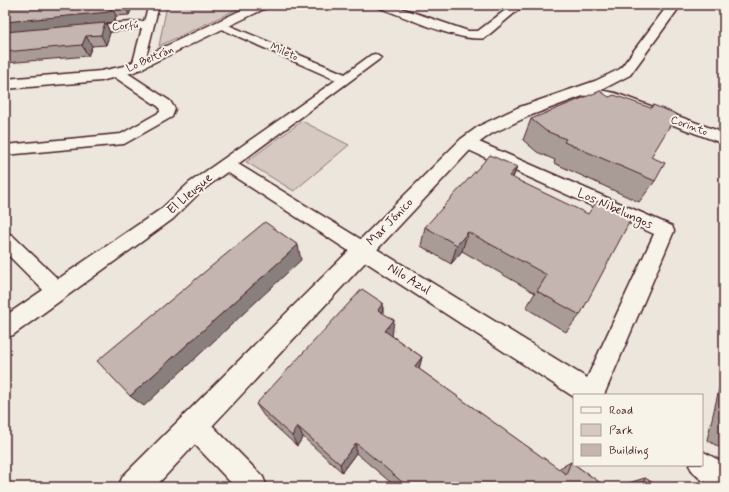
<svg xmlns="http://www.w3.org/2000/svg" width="729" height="492" font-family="Mynerve,sans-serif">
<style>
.green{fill:#d5c9c2;stroke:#907476}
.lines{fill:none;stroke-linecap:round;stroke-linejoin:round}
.street-casing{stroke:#4a1f2b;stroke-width:3}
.secondary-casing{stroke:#4a1f2b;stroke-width:3}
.street{fill:#f7f3e8;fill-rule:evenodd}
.secondary{fill:#f7f3e8;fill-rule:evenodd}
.wall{fill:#a99c97;stroke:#4a1f2b}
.shaded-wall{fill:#897f7b;stroke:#4a1f2b}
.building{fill:#c4b5b0;stroke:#4a1f2b}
.labels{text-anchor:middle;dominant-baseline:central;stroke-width:4;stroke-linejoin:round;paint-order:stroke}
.far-street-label{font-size:11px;fill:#4a1f2b;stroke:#f7f3e8}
.street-label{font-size:13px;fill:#4a1f2b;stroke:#f7f3e8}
</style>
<rect width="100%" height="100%" fill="#ece6dd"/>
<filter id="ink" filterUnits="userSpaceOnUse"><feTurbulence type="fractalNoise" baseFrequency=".025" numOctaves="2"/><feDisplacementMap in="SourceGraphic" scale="8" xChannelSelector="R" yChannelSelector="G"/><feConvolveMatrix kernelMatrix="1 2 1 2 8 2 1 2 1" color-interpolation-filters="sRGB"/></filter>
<g filter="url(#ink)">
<g class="green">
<polygon points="167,5 246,5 159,46"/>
<polygon points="302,121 349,145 294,191 246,162"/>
</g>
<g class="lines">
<g class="street-casing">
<g id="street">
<polygon points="149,5 159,5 143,69 138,70 132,66 142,28 83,34 77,30 83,26 144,21"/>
<path d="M377,5H392L468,31H478L512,5H524L485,38C461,43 403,16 378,7Z"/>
<polygon points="221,22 345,74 371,55 375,54 381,58 238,164 587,378 654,234 462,147 459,143 462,139 467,138 472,139 672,226 674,231 604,395 574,395 574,397 227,172 201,191 173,219 13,335 5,338 5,316 43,290 5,252 5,233 12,235 58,279 161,209 189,183 336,80 217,27 215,25 217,23"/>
<polygon points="118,69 123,70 170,101 175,109 172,117 124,144 5,155 5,145 121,134 160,112 159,107 113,76 111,73 113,70"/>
<polygon points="582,87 615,93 724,133 724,144 607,100 577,94 575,91 577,88"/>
<polygon points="194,412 203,416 263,477 267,487 235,487 185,434 181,425 185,416"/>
<path d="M702,451L724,463V487C710,487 695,478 689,465H702Z"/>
</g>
</g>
<g class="secondary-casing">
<g id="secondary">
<polygon points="252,5 268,5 266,8 134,72 101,81 5,89 5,79 101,71 124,66"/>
<polygon points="668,5 681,5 630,75 607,87 529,116 491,134 473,147 155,487 118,487 123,476 461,139 479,126 517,108 595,81 620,69"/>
<polygon points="712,5 724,5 724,11 714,8"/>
</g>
</g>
<use href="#street" class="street"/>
<use href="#secondary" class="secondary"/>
</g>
<g class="wall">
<polygon points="5,5 133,5 129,15 116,16 114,22 106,23 110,33 106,45 92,46 88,56 5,63"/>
<polygon points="531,119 651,157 655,181 639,202 554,163 555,160 537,152 523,140"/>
<polygon points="517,167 513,178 580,315 566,332 526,308 535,293 462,251 451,264 421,246 425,227"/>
<polygon points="383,303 383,313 392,336 422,357 419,369 558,469 571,462 606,487 396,487 356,453 342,472 303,437 297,446 264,416 256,404"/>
<polygon points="724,383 724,450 707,440 720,385"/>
<polygon points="645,478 659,487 622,487 622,485"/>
</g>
<g class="shaded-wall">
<polygon points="125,5 133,5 129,15 125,6"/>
<polygon points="112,7 116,16 114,22 106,23 110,33 106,45 101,35 5,33 5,22"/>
<polygon points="86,36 92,46 88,56 82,45"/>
<polygon points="517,167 509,187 509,176"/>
<polygon points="468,232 462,251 451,264 457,245"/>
<polygon points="298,245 301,260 144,406 130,396"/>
<polygon points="383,303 382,320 378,310"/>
<polygon points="394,320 392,337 385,331"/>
<polygon points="422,357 418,372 415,366"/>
<polygon points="297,426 303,437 297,446 292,436"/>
<polygon points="356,443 356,453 342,472 340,464"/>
</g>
<g class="building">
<polygon points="5,5 125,5 125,6 112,7 109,12 5,22"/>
<polygon points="105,23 101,35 86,36 82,45 5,52 5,32"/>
<polygon points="600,91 609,97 614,95 651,108 653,105 677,114 651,157 665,163 655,181 564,142 566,139 546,131 531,119"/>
<polygon points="490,155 517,167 509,176 588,214 597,201 632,217 580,315 537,291 547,275 468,232 457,245 425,227"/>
<polygon points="265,222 298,245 130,396 97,361"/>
<polygon points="362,289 383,303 378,310 394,320 385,331 422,357 415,366 566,474 571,462 606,487 408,487 356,443 340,464 297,426 292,436 256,404"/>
<polygon points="724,416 724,438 720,436"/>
<polygon points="645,478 659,487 642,487"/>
</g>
</g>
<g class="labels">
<g class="far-street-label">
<text transform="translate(125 26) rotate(-5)">Corfú</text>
<text transform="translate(284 52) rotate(24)">Mileto</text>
<text transform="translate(150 59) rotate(-24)">Lo Beltrán</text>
<text transform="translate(689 126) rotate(20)">Corinto</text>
</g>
<g class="street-label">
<text transform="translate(190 194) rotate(-41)">El Lleuque</text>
<text transform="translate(615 209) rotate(24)">Los Nibelungos</text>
<text transform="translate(390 222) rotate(-46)">Mar Jónico</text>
<text transform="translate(409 279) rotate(32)">Nilo Azul</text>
</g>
</g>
<rect width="729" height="492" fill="none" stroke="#f7f3e8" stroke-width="20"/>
<rect x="10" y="10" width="709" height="472" fill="none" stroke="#4a1f2b" stroke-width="1.5" filter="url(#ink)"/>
<rect x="573" y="394" width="130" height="72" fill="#f7f3e8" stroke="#b29e9c"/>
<rect x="581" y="407" width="20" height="6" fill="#f7f3e8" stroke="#b29e9c"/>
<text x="609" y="414" font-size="12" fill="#4a1f2b">Road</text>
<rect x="581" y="424" width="20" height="12" fill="#d5c9c2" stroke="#b29e9c"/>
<text x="609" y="434" font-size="12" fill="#4a1f2b">Park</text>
<rect x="581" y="444" width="20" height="12" fill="#c4b5b0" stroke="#b29e9c"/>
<text x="609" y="454" font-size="12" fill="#4a1f2b">Building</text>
</svg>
